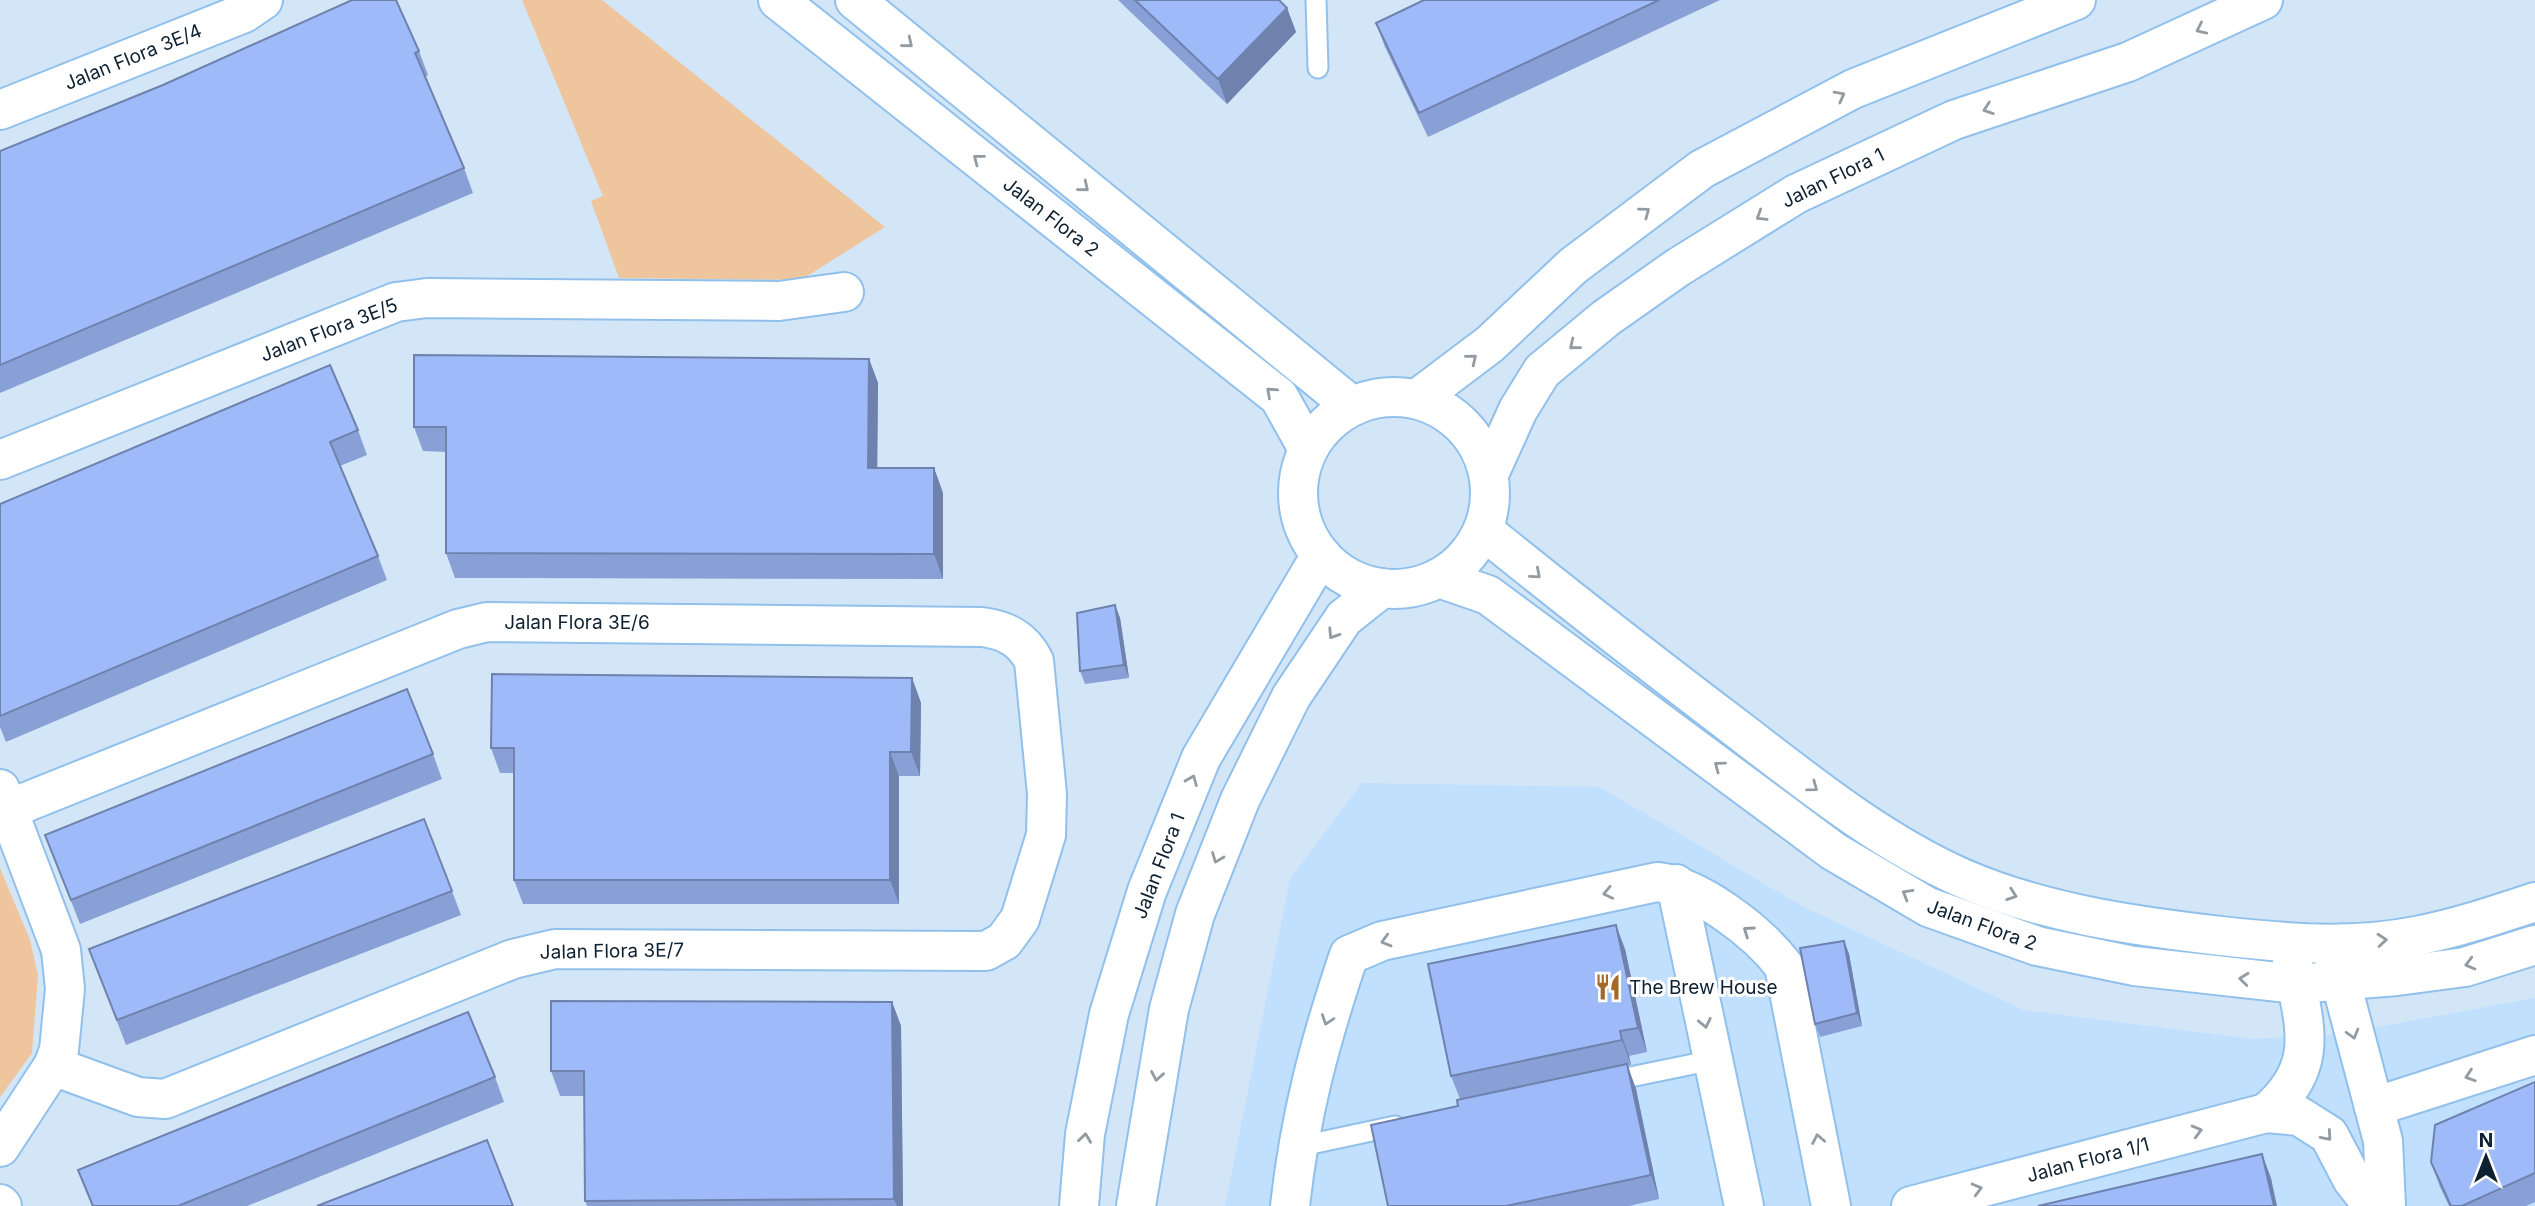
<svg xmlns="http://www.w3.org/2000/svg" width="2535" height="1206" font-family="Inter,sans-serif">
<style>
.built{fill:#c0e0fe}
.green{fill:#eec59c}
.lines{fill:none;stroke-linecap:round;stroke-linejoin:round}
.lane-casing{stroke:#91c0eb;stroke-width:23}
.street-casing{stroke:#91c0eb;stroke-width:42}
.secondary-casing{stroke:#91c0eb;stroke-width:42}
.lane{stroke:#fff;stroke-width:19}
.street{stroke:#fff;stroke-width:38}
.secondary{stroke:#fff;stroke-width:38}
.wall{fill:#89a0d6}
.shaded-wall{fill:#6f82ae}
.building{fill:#9fbaf9;stroke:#6f82ae;stroke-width:2}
.oneway{stroke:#939ba2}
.labels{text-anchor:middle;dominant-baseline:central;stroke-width:6;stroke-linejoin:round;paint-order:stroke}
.street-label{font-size:19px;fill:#0e2131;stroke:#fff}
.poi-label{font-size:19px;fill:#0e2131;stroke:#fff;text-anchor:start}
</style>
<rect width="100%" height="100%" fill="#d3e6f8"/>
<polygon class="built" points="1362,783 1600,787 1802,906 2024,1010 2253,1039 2339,1034 2535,998 2535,1206 1225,1206 1290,879"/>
<g class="green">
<polygon points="522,0 602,0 885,227 801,280 619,278 591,201 603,196"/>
<polygon points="0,868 30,940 38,975 32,1053 0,1097"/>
</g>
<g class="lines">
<g class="lane-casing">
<g id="lane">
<polyline points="1316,0 1318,68"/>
<polyline points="1606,1082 1713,1060"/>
<polyline points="1297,1147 1395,1126"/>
</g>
</g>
<g class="street-casing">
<g id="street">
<polyline points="0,110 244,13 263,0"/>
<polyline points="0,460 396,302 427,298 779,301 844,292"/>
<polyline points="0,789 61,950 65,989 59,1050 53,1066 0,1147"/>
<path d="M9,809L458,629L487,622L982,627C1006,630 1023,639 1034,661L1047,794L1046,835L1020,919L1004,941L986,951L555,949L513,959L165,1099L138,1097L53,1066"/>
<polyline points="1676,884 1744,1206"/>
<polyline points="2374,1107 2535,1055"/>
<polyline points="0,1204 2,1206"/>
<path d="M1290,1206C1300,1115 1320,1041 1349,955L1382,941L1657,882C1699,886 1759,933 1784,966L1831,1206"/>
<polyline points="1911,1206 2266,1113 2299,1116 2329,1135 2352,1179 2373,1206"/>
</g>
</g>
<g class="secondary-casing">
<g id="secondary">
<polyline points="778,0 1279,397 1308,449"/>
<polyline points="855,0 1352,406"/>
<circle cx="1394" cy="493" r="96"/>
<polyline points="1417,399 1490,344 1573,266 1702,169 1853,89 2076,0"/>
<polyline points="1489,474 1518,410 1542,371 1606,318 1677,268 1796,194 1954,120 2128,62 2263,0"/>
<path d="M1483,530C1568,599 1653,665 1740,731C1809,784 1881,842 1962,878C2043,913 2133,926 2221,936C2285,943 2351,949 2416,936C2457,928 2496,915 2535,902"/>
<polyline points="1439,578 1488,595 1833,851 1928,907 2037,946 2134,966 2296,984 2397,976 2465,967 2535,945"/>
<polyline points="2334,956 2383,1141 2386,1206"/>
<path d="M2266,1113C2323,1065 2303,1023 2292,959"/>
<polyline points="1079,1206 1085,1134 1109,1014 1147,891 1201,758 1321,555"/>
<polyline points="1136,1206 1169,1009 1195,914 1240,800 1291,697 1344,618 1382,588"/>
</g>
</g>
<use href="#lane" class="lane"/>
<use href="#street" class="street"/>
<use href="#secondary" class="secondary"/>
</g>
<g class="wall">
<polygon points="1118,0 1279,0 1287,8 1296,32 1227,104"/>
<polygon points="1424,0 1720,0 1428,137 1385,47 1376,23"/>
<polygon points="419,51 428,75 425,77 464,168 473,193 0,393 0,151"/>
<polygon points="869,359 878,383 877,468 934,468 943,493 943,579 455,578 446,553 446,452 423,451 414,427"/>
<polygon points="358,430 367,455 340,466 378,556 387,580 6,742 0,727 0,504"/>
<polygon points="1115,605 1120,618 1129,678 1085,684 1080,671"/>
<polygon points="912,678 921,703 920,776 899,776 899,904 523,904 514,880 514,773 500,773 491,748"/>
<polygon points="433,754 442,779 80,924 45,835"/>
<polygon points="452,891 461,915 126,1045 89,949"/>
<polygon points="1844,941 1849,954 1862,1026 1820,1037 1815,1024"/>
<polygon points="1625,949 1647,1052 1629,1056 1631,1065 1627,1065 1636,1089 1659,1199 1629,1206 1388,1206 1458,1106 1460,1099 1451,1076"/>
<polygon points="892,1002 901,1026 903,1206 587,1206 585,1201 584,1096 560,1096 551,1071"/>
<polygon points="495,1077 504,1102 247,1206 92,1206 78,1170"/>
<polygon points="2535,1082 2535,1202 2526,1206 2449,1206 2440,1187 2431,1162"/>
</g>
<g class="shaded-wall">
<polygon points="1287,8 1296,32 1227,104 1218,79"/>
<polygon points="869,359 878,383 877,493 868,468"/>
<polygon points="934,468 943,493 943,579 934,554"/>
<polygon points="1115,605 1120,618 1129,678 1124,665"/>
<polygon points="912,678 921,703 920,776 911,752"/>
<polygon points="890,752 899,776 899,904 890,880"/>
<polygon points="1616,925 1625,949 1647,1052 1638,1028"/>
<polygon points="1844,941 1849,954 1862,1026 1857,1013"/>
<polygon points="892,1002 901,1026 903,1206 897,1206 894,1199"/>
<polygon points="1620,1031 1629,1056 1631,1065 1622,1040"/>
<polygon points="1627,1064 1636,1089 1659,1199 1651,1175"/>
<polygon points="2262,1154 2271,1178 2277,1206 2274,1206"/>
</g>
<g class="building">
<polygon points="352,0 396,0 419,51 415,53 464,168 0,365 0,151 163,85"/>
<polygon points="1135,0 1279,0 1287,8 1218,79"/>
<polygon points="1424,0 1659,0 1419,113 1376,23"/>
<polygon points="414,355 869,359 868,468 934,468 934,554 446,553 446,427 414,427"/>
<polygon points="330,365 358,430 330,442 378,556 0,716 0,504"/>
<polygon points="1115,605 1124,665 1080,671 1077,613"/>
<polygon points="492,674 912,678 911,752 890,752 890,880 514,880 514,748 491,748"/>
<polygon points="407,689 433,754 71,900 45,835"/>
<polygon points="424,819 452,891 117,1020 89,949"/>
<polygon points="1616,925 1638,1028 1620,1031 1622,1040 1451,1076 1428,964"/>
<polygon points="1844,941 1857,1013 1815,1024 1800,948"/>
<polygon points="551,1001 892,1002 894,1199 585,1201 584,1071 551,1071"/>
<polygon points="468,1012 495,1077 178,1206 93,1206 78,1170"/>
<polygon points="1627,1064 1651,1175 1506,1206 1388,1206 1371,1125 1458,1106 1457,1100"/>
<polygon points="2535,1082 2535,1173 2462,1206 2451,1206 2431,1162 2435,1125"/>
<polygon points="487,1140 513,1206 317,1206"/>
<polygon points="2262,1154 2274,1206 2038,1206"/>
</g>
<defs><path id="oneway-chevron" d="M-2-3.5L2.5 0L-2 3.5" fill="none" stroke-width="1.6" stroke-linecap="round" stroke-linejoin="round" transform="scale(1.75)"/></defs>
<g class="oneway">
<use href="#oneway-chevron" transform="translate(2201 29) rotate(155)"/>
<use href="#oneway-chevron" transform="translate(908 43) rotate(39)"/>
<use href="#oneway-chevron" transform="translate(1840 96) rotate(-28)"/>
<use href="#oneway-chevron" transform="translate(1988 109) rotate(161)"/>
<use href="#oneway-chevron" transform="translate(978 159) rotate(-142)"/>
<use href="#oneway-chevron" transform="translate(1084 187) rotate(39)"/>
<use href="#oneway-chevron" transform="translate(1645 212) rotate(-37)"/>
<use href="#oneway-chevron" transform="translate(1761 216) rotate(148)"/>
<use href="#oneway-chevron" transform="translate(1574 345) rotate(141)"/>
<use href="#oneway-chevron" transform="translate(1472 359) rotate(-39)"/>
<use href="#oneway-chevron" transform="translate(1271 392) rotate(-138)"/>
<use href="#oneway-chevron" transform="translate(1536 574) rotate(41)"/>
<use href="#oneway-chevron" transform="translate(1333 634) rotate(123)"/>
<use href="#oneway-chevron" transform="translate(1719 766) rotate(-143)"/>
<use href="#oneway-chevron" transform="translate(1192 780) rotate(-68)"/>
<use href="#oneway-chevron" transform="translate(1813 787) rotate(36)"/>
<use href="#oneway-chevron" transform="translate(1217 858) rotate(111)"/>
<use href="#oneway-chevron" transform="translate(1608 893) rotate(168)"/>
<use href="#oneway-chevron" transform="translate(1907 894) rotate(-150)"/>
<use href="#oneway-chevron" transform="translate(2012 895) rotate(19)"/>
<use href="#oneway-chevron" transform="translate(1748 931) rotate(-145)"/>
<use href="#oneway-chevron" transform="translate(2382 940) rotate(-5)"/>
<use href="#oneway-chevron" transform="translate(1386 941) rotate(164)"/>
<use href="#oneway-chevron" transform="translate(2470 964) rotate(165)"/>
<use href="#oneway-chevron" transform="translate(2244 979) rotate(-174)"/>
<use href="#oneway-chevron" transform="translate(1327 1020) rotate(109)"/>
<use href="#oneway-chevron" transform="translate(1705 1023) rotate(78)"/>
<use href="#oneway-chevron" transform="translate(2353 1034) rotate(74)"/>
<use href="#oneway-chevron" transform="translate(1157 1076) rotate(100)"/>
<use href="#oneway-chevron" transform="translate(2470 1076) rotate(162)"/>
<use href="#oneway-chevron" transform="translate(2197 1131) rotate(-15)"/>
<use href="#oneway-chevron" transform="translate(2327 1136) rotate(49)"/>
<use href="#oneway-chevron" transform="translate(1085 1138) rotate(-83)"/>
<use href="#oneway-chevron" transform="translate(1818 1139) rotate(-101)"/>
<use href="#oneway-chevron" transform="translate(1977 1189) rotate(-15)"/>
</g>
<defs>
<g id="restaurant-bare" transform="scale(2.1)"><path d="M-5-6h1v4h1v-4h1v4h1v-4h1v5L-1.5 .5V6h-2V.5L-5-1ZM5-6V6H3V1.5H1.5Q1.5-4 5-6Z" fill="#a26927" stroke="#fff" stroke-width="2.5" paint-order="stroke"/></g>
</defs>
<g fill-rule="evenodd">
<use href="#restaurant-bare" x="1608" y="987"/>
</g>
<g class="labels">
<g class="street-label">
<text transform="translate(133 57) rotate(-22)">Jalan Flora 3E/4</text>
<text transform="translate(1833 178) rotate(-26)">Jalan Flora 1</text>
<text transform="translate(1051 217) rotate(38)">Jalan Flora 2</text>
<text transform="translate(329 330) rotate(-21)">Jalan Flora 3E/5</text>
<text x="577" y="622">Jalan Flora 3E/6</text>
<text transform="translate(1159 866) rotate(-69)">Jalan Flora 1</text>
<text transform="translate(1982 925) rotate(20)">Jalan Flora 2</text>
<text transform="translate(612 951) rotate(-1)">Jalan Flora 3E/7</text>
<text transform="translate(2088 1160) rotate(-15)">Jalan Flora 1/1</text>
</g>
<g class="poi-label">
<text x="1629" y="987">The Brew House</text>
</g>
</g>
<g transform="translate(2486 1157)" stroke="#ffffff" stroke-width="5" paint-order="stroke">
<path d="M0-5L12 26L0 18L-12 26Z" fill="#0e2131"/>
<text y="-10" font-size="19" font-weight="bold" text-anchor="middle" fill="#0e2131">N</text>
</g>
</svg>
